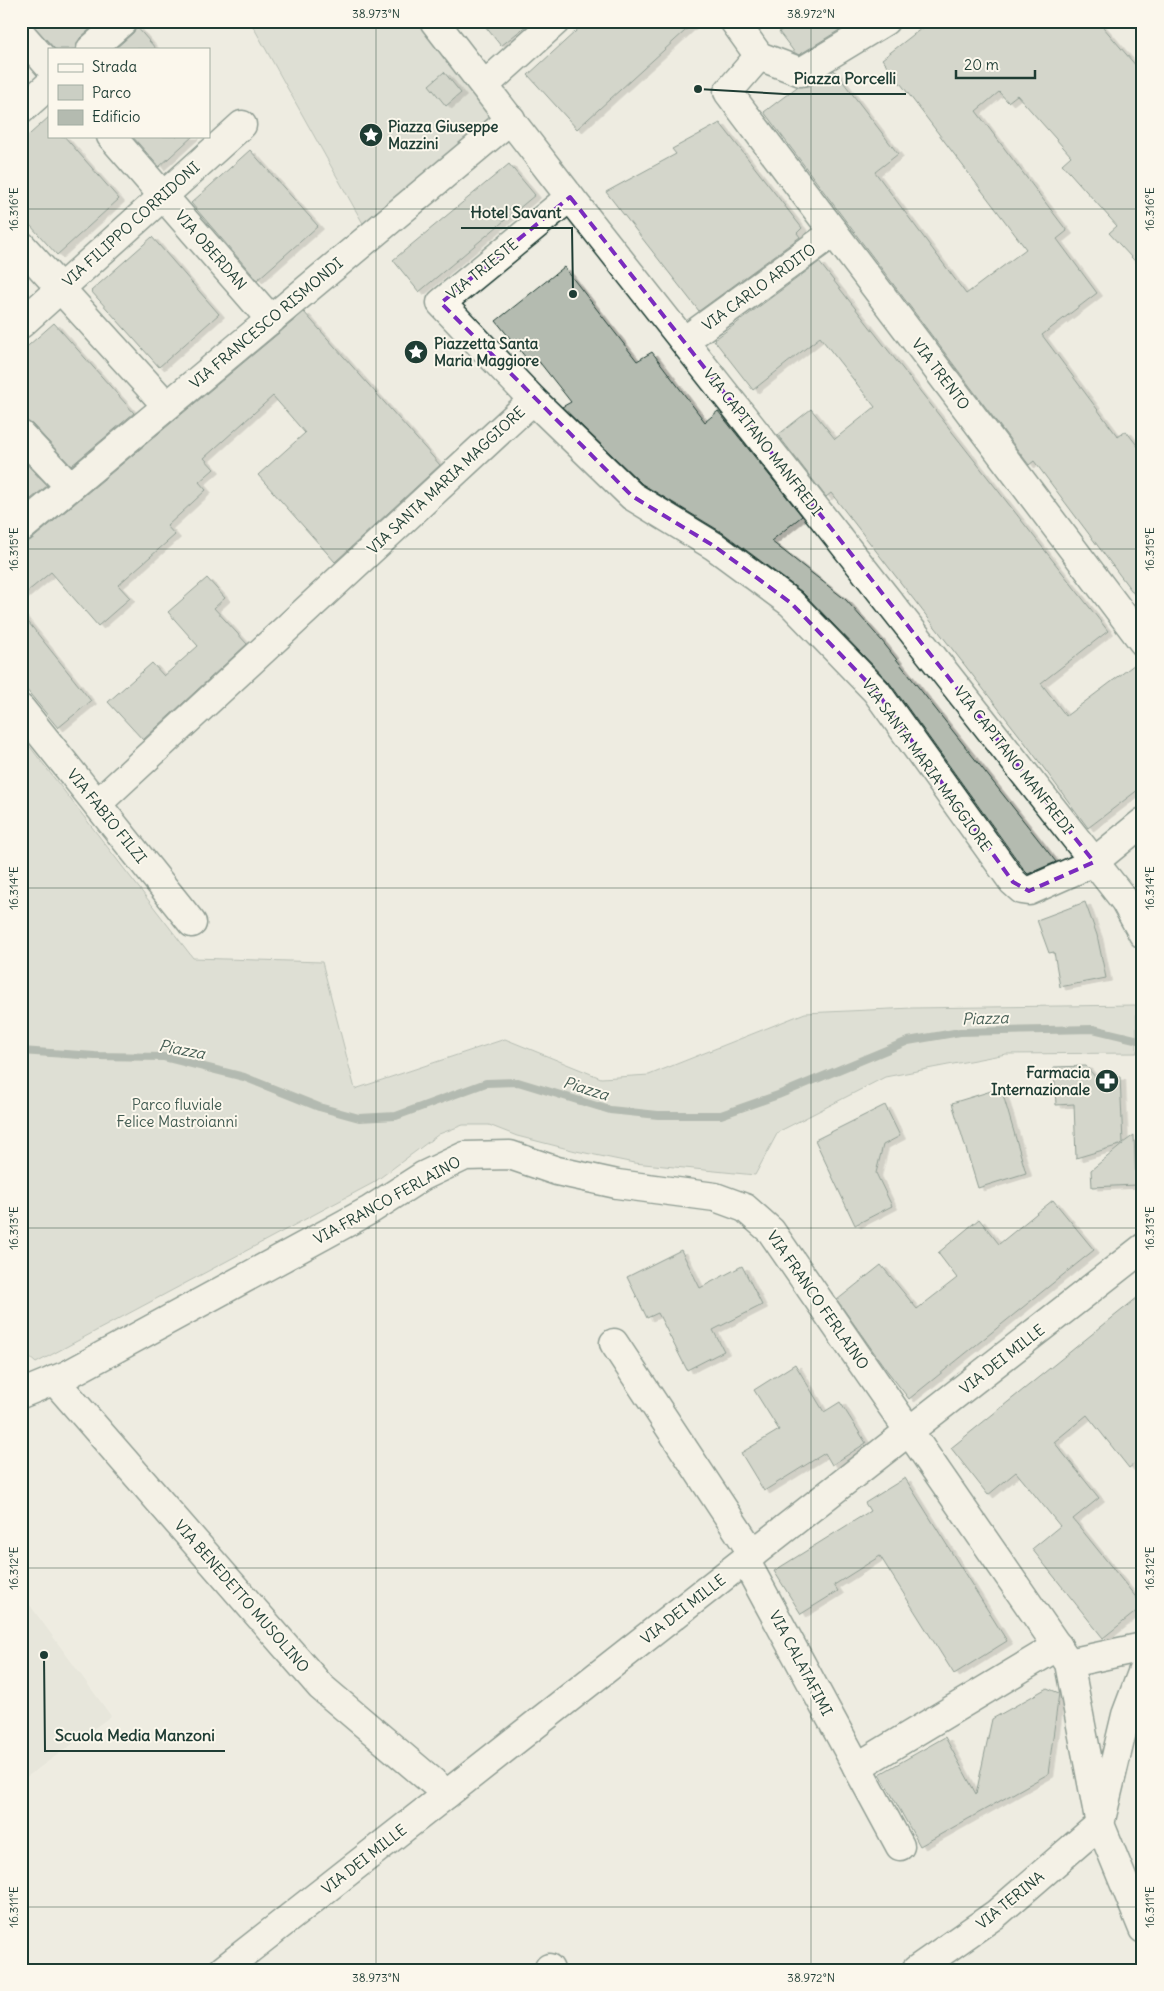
<svg xmlns="http://www.w3.org/2000/svg" width="1164" height="1991" font-family="Delius,sans-serif">
<style>
.built{fill:#ddddd2}
.green{fill:#cbcfc4;stroke:#75867c}
.lines{fill:none;stroke-linecap:round;stroke-linejoin:round}
.stream{stroke:#6c7d74;stroke-width:8}
.building{fill:#b4bbb0;stroke:#1f3d34;filter:url(#shadow)}
.minor-casing{stroke:#1f3d34;stroke-width:31}
.major-casing{stroke:#1f3d34;stroke-width:31}
.minor{stroke:#fbf7ec;stroke-width:28}
.major{stroke:#fbf7ec;stroke-width:28}
.marked{fill:none;stroke:#7b2cbf;stroke-width:4;stroke-dasharray:10 6;stroke-linejoin:round}
.ticks{fill:none;stroke:#1f3d34;stroke-width:1;stroke-opacity:0.45}
.labels{text-anchor:middle;dominant-baseline:central;stroke-width:4;stroke-linejoin:round;paint-order:stroke}
.poi-label{font-size:15px;font-weight:bold;fill:#1f3d34;stroke:#fbf7ec;text-anchor:start}
.street-label{font-size:15px;fill:#1f3d34;stroke:#fbf7ec}
.park-label{font-size:15px;fill:#415a51;stroke:#fbf7ec}
.water-label{font-size:16px;font-style:italic;fill:#455d54;stroke:#fbf7ec}
.leader{fill:none;stroke:#1f3d34;stroke-width:2}
.callout-dot{fill:#1f3d34;stroke:#fbf7ec;stroke-width:2}
.callout-label{font-size:16px;text-anchor:middle;font-weight:bold;fill:#1f3d34;stroke:#fbf7ec;stroke-width:4;stroke-linejoin:round;paint-order:stroke}
.neatline{fill:none;stroke:#1f3d34;stroke-width:2}
.ticks-label{font-size:12px;text-anchor:middle;fill:#1f3d34}
</style>
<defs>
<filter id="shadow"><feDropShadow dx="5.5" dy="3" stdDeviation="0" flood-color="#0004"/></filter>
</defs>
<rect width="100%" height="100%" fill="#eeece1"/>
<filter id="ink" filterUnits="userSpaceOnUse"><feTurbulence type="fractalNoise" baseFrequency=".02" numOctaves="2"/><feDisplacementMap in="SourceGraphic" scale="10" xChannelSelector="R" yChannelSelector="G"/><feConvolveMatrix kernelMatrix="1 2 1 2 8 2 1 2 1" color-interpolation-filters="sRGB"/></filter>
<g filter="url(#ink)">
<polygon class="built" points="21,1593 111,1716 21,1781"/>
<g class="green">
<polygon points="250,21 417,21 501,127 370,236"/>
<polygon points="24,739 193,958 322,962 355,1089 505,1039 601,1078 649,1075 805,1013 912,1008 1136,1005 1137,1053 1006,1054 885,1077 778,1132 755,1175 634,1163 576,1151 517,1136 489,1125 463,1125 439,1134 373,1183 36,1363 21,1350 21,741"/>
</g>
<g class="lines">
<polyline class="stream" points="21,1051 95,1056 164,1057 244,1077 319,1107 359,1118 396,1116 486,1083 518,1082 610,1110 658,1115 721,1115 778,1095 908,1041 960,1032 1093,1029 1143,1041"/>
</g>
<g class="building">
<polygon points="29,21 99,21 80,38 76,49 55,49"/>
<polygon points="481,21 532,21 501,46"/>
<polygon points="587,21 696,21 577,129 528,75"/>
<polygon points="794,21 854,21 799,55 795,53 779,32"/>
<polygon points="931,21 1098,21 1143,74 1143,270 1109,233 1117,226 1062,164 1071,156 1017,95 1008,102 999,92 976,111 1067,231 1057,239 1097,293 1042,335 1118,437 1126,431 1143,453 1143,606 1034,461 1029,465 764,112 797,87 809,86 834,70 898,154 875,172 966,294 1026,249 882,59"/>
<polygon points="137,27 156,49 115,49 133,33"/>
<polygon points="444,72 461,93 446,106 429,85"/>
<polygon points="49,117 49,136 64,136 119,199 57,255 21,215 21,142"/>
<polygon points="720,123 802,228 797,233 800,237 699,311 606,192 676,154 672,149"/>
<polygon points="132,136 193,136 159,167"/>
<polygon points="250,150 318,226 257,280 191,203"/>
<polygon points="509,164 535,195 419,292 393,260"/>
<polygon points="152,237 219,314 159,367 91,291"/>
<polygon points="819,262 1108,631 1041,683 1066,716 1143,658 1143,786 1088,828 1026,744 831,493 826,497 778,435 811,409 835,439 875,407 820,337 753,390 714,340"/>
<polygon points="564,267 637,361 652,352 705,422 718,411 802,516 771,541 846,600 882,641 1056,862 1028,874 1025,871 889,682 802,592 723,533 642,484 562,407 571,402 537,359 531,364 496,321"/>
<polygon points="304,312 440,465 335,562 258,475 305,433 273,396 204,458 214,469 199,482 206,490 167,526 175,535 118,585 130,598 98,626 51,572 21,597 21,543 31,540"/>
<polygon points="54,323 134,413 71,466 32,424 21,420 21,352"/>
<polygon points="21,458 47,486 21,507"/>
<polygon points="207,578 225,598 214,608 247,644 143,740 108,702 152,663 164,676 198,646 168,612"/>
<polygon points="21,613 91,701 58,728 21,683"/>
<polygon points="1085,902 1097,935 1106,978 1060,987 1054,952 1049,953 1037,920"/>
<polygon points="1086,1066 1096,1078 1120,1077 1123,1143 1134,1135 1136,1185 1092,1187 1091,1170 1123,1144 1076,1158 1074,1104 1056,1105 1054,1067"/>
<polygon points="1001,1088 1026,1173 978,1188 952,1103"/>
<polygon points="885,1105 900,1136 883,1145 876,1173 892,1206 855,1225 815,1140"/>
<polygon points="1053,1200 1094,1250 909,1399 885,1368 837,1300 881,1265 917,1309 957,1278 938,1253 979,1219 999,1244"/>
<polygon points="681,1250 700,1288 742,1266 762,1305 713,1330 724,1351 687,1370 658,1313 647,1318 627,1277"/>
<polygon points="1143,1293 1143,1457 1129,1468 1087,1415 1054,1442 1099,1498 1073,1519 1143,1606 1103,1638 1032,1549 1060,1526 1016,1472 988,1495 951,1448"/>
<polygon points="795,1364 824,1412 840,1402 866,1443 832,1465 825,1453 764,1491 741,1453 779,1430 754,1390"/>
<polygon points="905,1478 1007,1641 954,1674 880,1556 834,1585 838,1591 801,1614 774,1571 870,1511 865,1503"/>
<polygon points="1047,1688 1059,1693 1048,1774 920,1846 880,1774 945,1737 976,1794 992,1719"/>
</g>
<g class="lines">
<g class="minor-casing">
<g id="minor">
<polyline points="434,21 570,197 1125,901 1143,934"/>
<polyline points="734,21 759,56 801,72 885,21"/>
<polyline points="21,34 49,66"/>
<polyline points="91,49 123,21"/>
<polyline points="759,56 728,92 1143,642"/>
<polyline points="485,85 556,21"/>
<polyline points="21,110 49,85"/>
<polyline points="111,136 271,320"/>
<polyline points="570,197 441,303 533,400 632,496 714,546 791,603 876,691 1013,882 1022,890 1029,891 1094,862 1143,822"/>
<polyline points="21,245 167,406"/>
<polyline points="21,324 242,125"/>
<polyline points="684,341 834,232"/>
<polyline points="21,435 70,487"/>
<polyline points="21,528 511,119"/>
<polyline points="21,709 192,923"/>
<polyline points="97,804 533,400"/>
<polyline points="614,1343 753,1554"/>
<polyline points="54,1380 321,1687 447,1794"/>
<polyline points="745,1560 900,1846"/>
<polyline points="1069,1663 1143,1647"/>
<polyline points="857,1767 1058,1646"/>
<polyline points="549,1968 550,1970"/>
<polyline points="223,1970 909,1431"/>
<polyline points="916,1970 996,1914 1100,1824 1126,1715 1143,1670"/>
</g>
</g>
<g class="major-casing">
<g id="major">
<polyline points="21,1394 67,1375 370,1210 423,1176 465,1156 510,1155 557,1171 617,1184 715,1197 745,1208 771,1231 1069,1663 1100,1824 1143,1929"/>
<polyline points="909,1431 1143,1248"/>
</g>
</g>
<use href="#minor" class="minor"/>
<use href="#major" class="major"/>
</g>
</g>
<path d="M0 0H1164V1991H0ZM570,197L1094,862L1029,891L1013,882L876,691L791,603L714,546L632,496L441,303Z" fill="#eeece1" fill-opacity=".55" fill-rule="evenodd"/>
<path class="marked" d="M570,197L1094,862L1029,891L1013,882L876,691L791,603L714,546L632,496L441,303Z"/>
<path class="ticks" d="M376,21V1970M811,21V1970M21,209H1143M21,549H1143M21,888H1143M21,1228H1143M21,1568H1143M21,1907H1143"/>
<defs>
<g id="sight-disc" transform="scale(1.25)"><circle r="9.5" fill="#1f3d34" stroke="#fbf7ec"/><path d="M0-6L1.8-2.2L6-1.7L2.9 1.2L3.7 5.4L0 3.3L-3.7 5.4L-2.9 1.2L-6-1.7L-1.8-2.2Z" fill="#fff"/></g>
<g id="pharmacy-disc" transform="scale(1.25)"><circle r="9.5" fill="#1f3d34" stroke="#fbf7ec"/><path d="M-2-6h4v4h4v4h-4v4h-4v-4h-4v-4h4Z" fill="#fff"/></g>
</defs>
<g fill-rule="evenodd">
<use href="#sight-disc" x="371" y="135"/>
<use href="#sight-disc" x="416" y="352"/>
<use href="#pharmacy-disc" x="1107" y="1081"/>
</g>
<g class="labels">
<g class="poi-label">
<text x="388" y="126">Piazza Giuseppe<tspan x="388" dy="17">Mazzini</tspan></text>
<text x="434" y="343">Piazzetta Santa<tspan x="434" dy="17">Maria Maggiore</tspan></text>
<text x="1090" y="1072" text-anchor="end">Farmacia<tspan x="1090" dy="17">Internazionale</tspan></text>
</g>
<g class="street-label">
<text transform="translate(131 224) rotate(-42)">VIA FILIPPO CORRIDONI</text>
<text transform="translate(211 250) rotate(49)">VIA OBERDAN</text>
<text transform="translate(482 269) rotate(-39)">VIA TRIESTE</text>
<text transform="translate(759 287) rotate(-36)">VIA CARLO ARDITO</text>
<text transform="translate(266 323) rotate(-40)">VIA FRANCESCO RISMONDI</text>
<text transform="translate(941 374) rotate(53)">VIA TRENTO</text>
<text transform="translate(763 442) rotate(52)">VIA CAPITANO MANFREDI</text>
<text transform="translate(446 480) rotate(-43)">VIA SANTA MARIA MAGGIORE</text>
<text transform="translate(1014 760) rotate(52)">VIA CAPITANO MANFREDI</text>
<text transform="translate(927 765) rotate(54)">VIA SANTA MARIA MAGGIORE</text>
<text transform="translate(107 816) rotate(51)">VIA FABIO FILZI</text>
<text transform="translate(387 1200) rotate(-29)">VIA FRANCO FERLAINO</text>
<text transform="translate(818 1300) rotate(55)">VIA FRANCO FERLAINO</text>
<text transform="translate(1002 1359) rotate(-38)">VIA DEI MILLE</text>
<text transform="translate(242 1596) rotate(49)">VIA BENEDETTO MUSOLINO</text>
<text transform="translate(683 1609) rotate(-38)">VIA DEI MILLE</text>
<text transform="translate(801 1663) rotate(62)">VIA CALATAFIMI</text>
<text transform="translate(364 1859) rotate(-38)">VIA DEI MILLE</text>
<text transform="translate(1010 1900) rotate(-39)">VIA TERINA</text>
</g>
<g class="park-label">
<text x="177" y="1104">Parco fluviale<tspan x="177" dy="17">Felice Mastroianni</tspan></text>
</g>
<g class="water-label">
<text transform="translate(985 1018) rotate(-2)">Piazza</text>
<text transform="translate(182 1049) rotate(11)">Piazza</text>
<text transform="translate(586 1088) rotate(17)">Piazza</text>
</g>
</g>
<path class="leader" d="M698 89L784 94H906M573 294L572 228H461M44 1655L45 1751H225"/>
<g class="callout-dot">
<circle cx="698" cy="89" r="5"/>
<circle cx="573" cy="294" r="5"/>
<circle cx="44" cy="1655" r="5"/>
</g>
<g class="callout-label">
<text x="845" y="84">Piazza Porcelli</text>
<text x="516" y="218">Hotel Savant</text>
<text x="135" y="1741">Scuola Media Manzoni</text>
</g>
<rect width="1164" height="1991" fill="none" stroke="#fbf7ec" stroke-width="55"/>
<rect x="48" y="48" width="162" height="90" fill="#fbf7ec" stroke="#a3ada2"/>
<rect x="58" y="64" width="25" height="8" fill="#fbf7ec" stroke="#a3ada2"/>
<text x="92" y="72" font-size="15" fill="#1f3d34">Strada</text>
<rect x="58" y="85" width="25" height="15" fill="#cbcfc4" stroke="#a3ada2"/>
<text x="92" y="98" font-size="15" fill="#1f3d34">Parco</text>
<rect x="58" y="110" width="25" height="15" fill="#b4bbb0" stroke="#a3ada2"/>
<text x="92" y="122" font-size="15" fill="#1f3d34">Edificio</text>
<path d="M956 70v8h79v-8" fill="none" stroke="#1f3d34" stroke-width="2.5"/>
<text x="964" y="70" font-size="15" fill="#1f3d34" stroke="#fbf7ec" stroke-width="4" paint-order="stroke">20 m</text>
<rect x="28" y="28" width="1108" height="1936" class="neatline"/>
<g class="ticks-label">
<text x="376" y="18">38.973°N</text>
<text x="811" y="18">38.972°N</text>
<text transform="translate(1150 209) rotate(-90)" y="4">16.316°E</text>
<text transform="translate(14 209) rotate(-90)" y="4">16.316°E</text>
<text transform="translate(1150 549) rotate(-90)" y="4">16.315°E</text>
<text transform="translate(14 549) rotate(-90)" y="4">16.315°E</text>
<text transform="translate(1150 888) rotate(-90)" y="4">16.314°E</text>
<text transform="translate(14 888) rotate(-90)" y="4">16.314°E</text>
<text transform="translate(1150 1228) rotate(-90)" y="4">16.313°E</text>
<text transform="translate(14 1228) rotate(-90)" y="4">16.313°E</text>
<text transform="translate(1150 1568) rotate(-90)" y="4">16.312°E</text>
<text transform="translate(14 1568) rotate(-90)" y="4">16.312°E</text>
<text transform="translate(14 1907) rotate(-90)" y="4">16.311°E</text>
<text transform="translate(1150 1907) rotate(-90)" y="4">16.311°E</text>
<text x="376" y="1982">38.973°N</text>
<text x="811" y="1982">38.972°N</text>
</g>
</svg>
